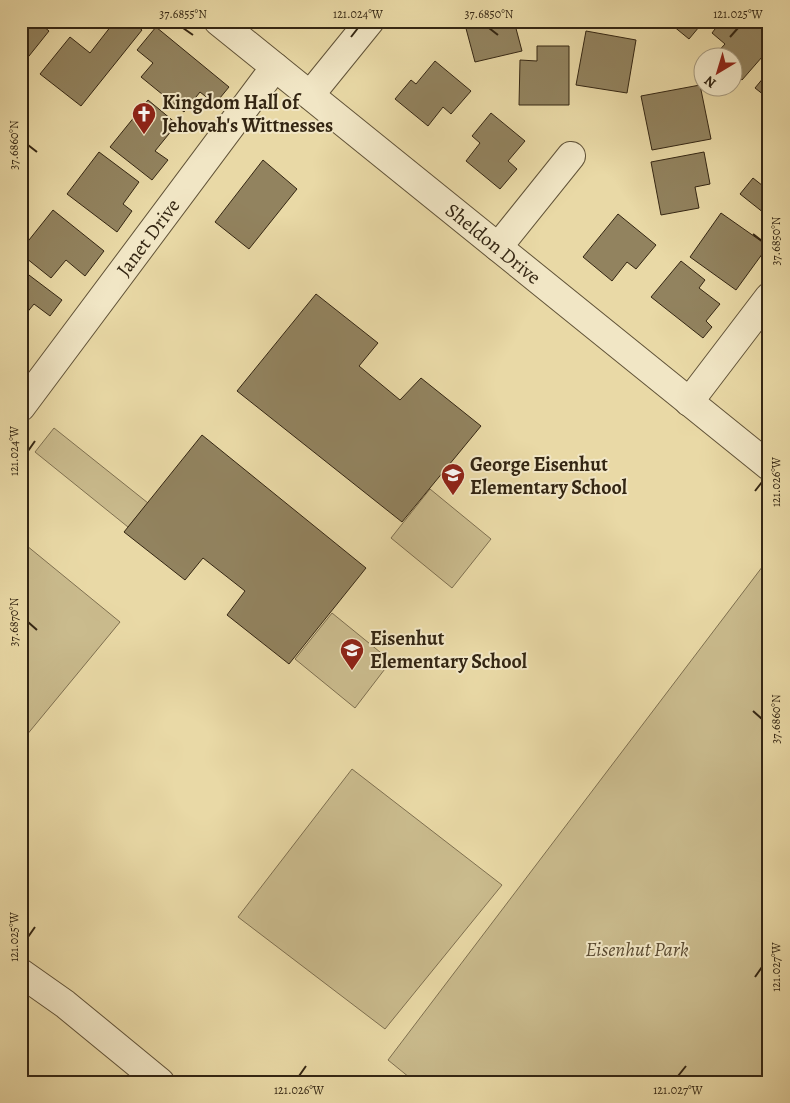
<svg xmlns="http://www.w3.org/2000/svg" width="790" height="1103" font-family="Alegreya,serif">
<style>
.green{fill:#cabb8d;stroke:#7f7050}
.building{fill:#92835f;stroke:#342613}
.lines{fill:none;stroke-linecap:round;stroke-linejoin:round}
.minor-casing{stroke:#615338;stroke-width:30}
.minor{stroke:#f1e6c5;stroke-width:28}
.ticks{fill:none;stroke:#342613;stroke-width:2}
.labels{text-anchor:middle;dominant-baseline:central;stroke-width:4;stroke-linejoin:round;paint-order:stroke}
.poi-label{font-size:20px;font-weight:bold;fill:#342613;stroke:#f1e6c5;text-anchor:start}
.street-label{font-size:20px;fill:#342613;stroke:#f1e6c5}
.park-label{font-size:20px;font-style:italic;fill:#5a4b32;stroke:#f1e6c5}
.neatline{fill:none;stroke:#342613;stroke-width:2}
.ticks-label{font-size:12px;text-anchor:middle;fill:#342613}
</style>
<rect width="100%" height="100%" fill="#e9d9a6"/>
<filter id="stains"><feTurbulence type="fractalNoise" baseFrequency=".004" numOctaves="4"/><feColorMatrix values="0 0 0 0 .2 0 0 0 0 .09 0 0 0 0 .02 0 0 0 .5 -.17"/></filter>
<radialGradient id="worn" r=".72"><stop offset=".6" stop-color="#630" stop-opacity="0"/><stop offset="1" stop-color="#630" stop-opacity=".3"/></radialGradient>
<g class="green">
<polygon points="54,428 148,503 128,527 35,452"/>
<polygon points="430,489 491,539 452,588 391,538"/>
<polygon points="21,541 120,622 21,742"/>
<polygon points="769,558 769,1082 415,1082 388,1060"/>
<polygon points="332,613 391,661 355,708 295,659"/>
<polygon points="352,769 502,885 385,1029 238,917"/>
</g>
<g class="building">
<polygon points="28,21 37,21 49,31 21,66 21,30"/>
<polygon points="115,21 131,21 142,30 81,106 40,74 70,37 90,53"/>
<polygon points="464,21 514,21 522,51 475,62"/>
<polygon points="667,21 704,21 689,39"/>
<polygon points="721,21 754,21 769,34 769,49 742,80 732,72 732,58 714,56 725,44 712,33"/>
<polygon points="156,27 229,87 215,104 200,92 184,112 141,77 153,63 137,50"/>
<polygon points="586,31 636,40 627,93 576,85"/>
<polygon points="537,46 569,46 569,105 519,105 520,60 537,61"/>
<polygon points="435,61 471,91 451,114 443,107 428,126 395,99 411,80 416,84"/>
<polygon points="769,71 769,99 755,88"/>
<polygon points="700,85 711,139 652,150 641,96"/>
<polygon points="148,100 177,124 155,151 168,160 152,180 110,147"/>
<polygon points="491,113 525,141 508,161 517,169 500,189 466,161 480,143 472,136"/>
<polygon points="99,152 139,182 123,204 132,211 117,232 67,194"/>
<polygon points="704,152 710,184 695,187 699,208 661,215 651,162"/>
<polygon points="263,160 297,189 249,249 215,222"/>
<polygon points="753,178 763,186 769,179 769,217 740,194"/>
<polygon points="53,210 104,251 85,276 66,260 51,278 21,254 21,250"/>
<polygon points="721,213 768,246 736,290 690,257"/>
<polygon points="618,214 656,245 636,269 627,262 612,281 583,257"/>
<polygon points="681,261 705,280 699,288 720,304 706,321 712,327 703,338 651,297"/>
<polygon points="21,269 62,300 50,316 34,304 21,320"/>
<polygon points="316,294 378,343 359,366 400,400 421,378 481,426 402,522 237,391"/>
<polygon points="202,435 366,568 289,664 227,615 245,591 203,558 185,580 124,532"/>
</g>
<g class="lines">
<g class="minor-casing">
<g id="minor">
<path id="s1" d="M218,21L769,466"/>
<polyline points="310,95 370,21"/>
<polyline points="498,247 571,156"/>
<polyline points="689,402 769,297"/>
<path id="s2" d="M21,407L275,67"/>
<polyline points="21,973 65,1004 160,1082"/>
</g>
</g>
<use href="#minor" class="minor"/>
</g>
<path class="ticks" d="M183,28L193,35M489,28L498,35M351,37L358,28M730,37L738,28M28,145L37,152M753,234L762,241M28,451L35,441M755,491L762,482M28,622L37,630M753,711L762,719M28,937L35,927M755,977L762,967M299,1076L306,1066M678,1076L686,1066"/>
<defs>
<g id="church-pin" transform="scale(1.25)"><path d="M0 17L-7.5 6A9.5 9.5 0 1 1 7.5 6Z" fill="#8f2418" stroke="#f1e6c5"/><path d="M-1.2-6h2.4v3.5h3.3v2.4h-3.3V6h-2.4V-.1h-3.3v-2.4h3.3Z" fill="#fff"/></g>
<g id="school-pin" transform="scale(1.25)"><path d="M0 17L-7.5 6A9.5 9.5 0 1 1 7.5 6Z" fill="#8f2418" stroke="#f1e6c5"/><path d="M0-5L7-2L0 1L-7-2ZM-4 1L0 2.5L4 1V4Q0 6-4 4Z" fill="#fff"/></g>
</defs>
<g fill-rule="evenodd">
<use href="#church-pin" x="144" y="114"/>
<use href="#school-pin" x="453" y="475"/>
<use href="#school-pin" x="352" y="650"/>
</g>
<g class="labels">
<g class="poi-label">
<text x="162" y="102">Kingdom Hall of<tspan x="162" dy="23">Jehovah's Wittnesses</tspan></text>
<text x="470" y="464">George Eisenhut<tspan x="470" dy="23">Elementary School</tspan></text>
<text x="370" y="638">Eisenhut<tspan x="370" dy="23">Elementary School</tspan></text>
</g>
<g class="street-label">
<text stroke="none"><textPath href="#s2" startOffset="212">Janet Drive</textPath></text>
<text stroke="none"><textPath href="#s1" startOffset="354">Sheldon Drive</textPath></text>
</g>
<g class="park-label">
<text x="637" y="949">Eisenhut Park</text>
</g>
</g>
<rect width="790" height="1103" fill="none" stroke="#e9d9a6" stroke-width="55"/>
<g transform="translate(718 72) rotate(218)"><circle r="24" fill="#f1e6c5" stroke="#a5997e"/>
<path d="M0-4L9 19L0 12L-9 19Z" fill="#8f2418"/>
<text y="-8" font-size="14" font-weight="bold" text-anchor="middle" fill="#342613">N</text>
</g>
<rect x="28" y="28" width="734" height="1048" class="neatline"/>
<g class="ticks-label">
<text x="183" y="18">37.6855°N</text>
<text x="358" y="18">121.024°W</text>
<text x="489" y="18">37.6850°N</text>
<text x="738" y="18">121.025°W</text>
<text transform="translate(14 145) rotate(-90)" y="4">37.6860°N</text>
<text transform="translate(776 241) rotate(-90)" y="4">37.6850°N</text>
<text transform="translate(14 451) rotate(-90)" y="4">121.024°W</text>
<text transform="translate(776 482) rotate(-90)" y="4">121.026°W</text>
<text transform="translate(14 622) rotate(-90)" y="4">37.6870°N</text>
<text transform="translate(776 719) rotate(-90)" y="4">37.6860°N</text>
<text transform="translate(14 937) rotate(-90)" y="4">121.025°W</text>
<text transform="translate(776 967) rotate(-90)" y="4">121.027°W</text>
<text x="299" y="1094">121.026°W</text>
<text x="678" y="1094">121.027°W</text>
</g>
<rect width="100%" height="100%" filter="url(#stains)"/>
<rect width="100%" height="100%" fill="url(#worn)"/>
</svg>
